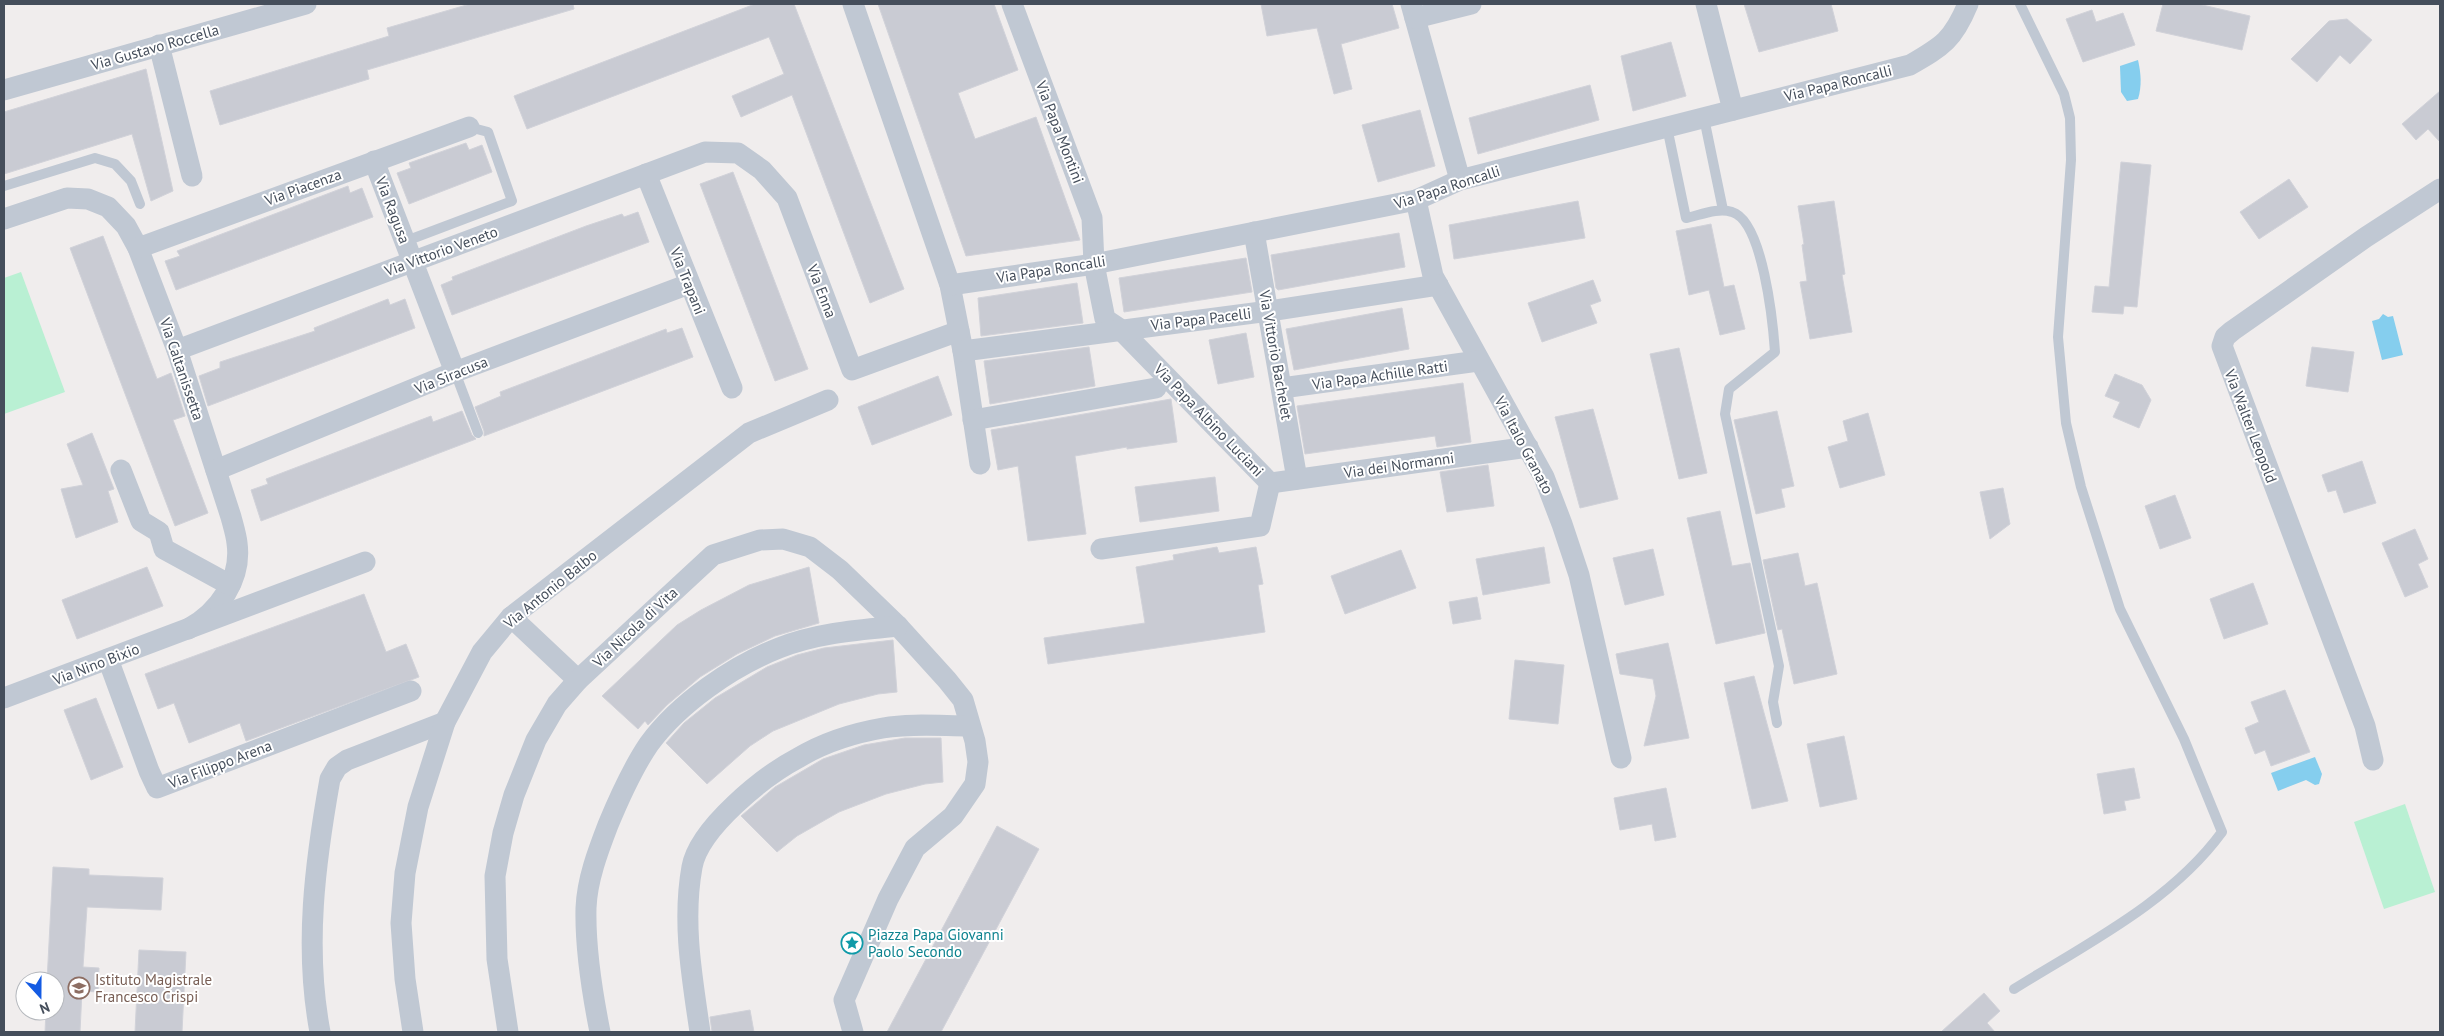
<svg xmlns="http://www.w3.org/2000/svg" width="2444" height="1036" font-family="'PT Sans',sans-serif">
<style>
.green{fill:#b9f0d3}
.water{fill:#85ceee}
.building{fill:#c9cbd3;stroke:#d1d2d9}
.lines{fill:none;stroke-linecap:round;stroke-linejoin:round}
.service{stroke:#c0c8d3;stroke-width:10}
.minor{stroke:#c0c8d3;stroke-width:21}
.labels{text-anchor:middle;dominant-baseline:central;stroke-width:4;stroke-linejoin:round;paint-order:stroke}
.street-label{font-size:15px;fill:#454e5b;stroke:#fff}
.culture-label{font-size:15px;fill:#0d838f;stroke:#fff;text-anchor:start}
.education-label{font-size:15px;fill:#785e54;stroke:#fff;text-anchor:start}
</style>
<rect width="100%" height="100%" fill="#f0eded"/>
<g class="green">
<polygon points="21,272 65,392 4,414 4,278"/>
<polygon points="2405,804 2435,892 2384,909 2354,822"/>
</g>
<g class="water">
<path d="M2138,60C2141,73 2142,86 2138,99L2127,101L2121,92L2120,66Z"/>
<polygon points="2383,314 2388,317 2393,316 2403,355 2382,360 2372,321 2379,319"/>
<polygon points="2315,757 2322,774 2319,784 2315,785 2306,780 2278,791 2271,773"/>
</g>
<g class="building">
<polygon points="470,4 573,4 574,9 367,70 369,79 220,125 210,91 389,36 387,28"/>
<polygon points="755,4 794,4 904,289 870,303 792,95 741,117 732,96 784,74 769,37 527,129 514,96"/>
<polygon points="878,4 994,4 1018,70 958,93 975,139 1036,117 1080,240 966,256"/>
<polygon points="1261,4 1392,4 1399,28 1341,44 1352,89 1334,94 1317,28 1267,36"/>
<polygon points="1744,4 1831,4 1838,31 1759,52"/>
<polygon points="2163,4 2198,4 2250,16 2242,50 2156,31"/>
<polygon points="2092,10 2096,22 2123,13 2135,45 2083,62 2066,19"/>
<polygon points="2347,19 2372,40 2350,64 2340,55 2317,82 2291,59 2329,21"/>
<polygon points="1671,42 1686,96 1633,111 1621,56"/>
<polygon points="146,69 173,191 151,201 132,134 4,174 4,112"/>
<polygon points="1590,85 1599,120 1478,154 1469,118"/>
<polygon points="2440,91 2440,142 2428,129 2416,140 2402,124"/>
<polygon points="1420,110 1435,166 1378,182 1362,125"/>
<polygon points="466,143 469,150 482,145 492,172 409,204 397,173 411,168 409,163"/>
<polygon points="2121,162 2151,165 2137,307 2124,306 2123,314 2092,312 2095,286 2109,287"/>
<polygon points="733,172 808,369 775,381 700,184"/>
<polygon points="2289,179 2308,207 2259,239 2240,212"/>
<polygon points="348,186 350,193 362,188 373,217 176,290 165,261 180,256 177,251"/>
<polygon points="1578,201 1585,238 1454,259 1449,225"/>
<polygon points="1834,201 1845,274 1842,275 1852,332 1810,339 1800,282 1807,281 1802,245 1804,244 1798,206"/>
<polygon points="638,212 649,242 452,315 441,285 453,280 452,277 586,226 622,214 624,217"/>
<polygon points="1711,224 1724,287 1734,285 1745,329 1720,335 1709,290 1689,295 1676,231"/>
<polygon points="1399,233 1405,267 1278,290 1276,288 1271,255"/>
<polygon points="103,236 157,379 171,373 185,416 173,420 208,513 175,526 70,248"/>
<polygon points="1246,258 1252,292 1124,312 1119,278"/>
<polygon points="1593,280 1601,301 1590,305 1597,323 1542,342 1528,303"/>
<polygon points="1077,283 1083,323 981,336 978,298"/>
<polygon points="388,299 390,305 405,299 415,328 208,406 199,376 220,368 220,362 315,331 314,328"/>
<polygon points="1402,308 1409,349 1294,370 1286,329"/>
<polygon points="682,328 693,357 484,436 484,431 475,407 501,396 500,392 666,329 667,333"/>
<polygon points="1246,333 1254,377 1218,384 1209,340"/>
<polygon points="1089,347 1095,386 990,404 984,361"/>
<polygon points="2312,347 2354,352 2348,392 2306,386"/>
<polygon points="1679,348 1707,473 1679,479 1650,354"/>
<polygon points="2115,374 2142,385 2151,400 2139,428 2113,417 2120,402 2105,396"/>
<polygon points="938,376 952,415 872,445 858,407"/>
<polygon points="1463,383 1471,442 1437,447 1435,436 1305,454 1297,406"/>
<polygon points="1171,399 1177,442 1127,449 1127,447 1075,456 1086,534 1028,541 1018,466 998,470 991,430"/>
<polygon points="1593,409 1618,499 1580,508 1555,417"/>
<polygon points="462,411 472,435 476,439 261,521 251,490 268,484 266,479 431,416 433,422"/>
<polygon points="1777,411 1794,486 1781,489 1785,507 1756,514 1734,420"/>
<polygon points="1868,413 1885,475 1840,488 1828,447 1848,441 1843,421"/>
<polygon points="92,433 114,489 108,491 118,522 76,538 61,489 83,485 67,444"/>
<polygon points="2362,461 2376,503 2344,513 2336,490 2328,492 2322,475"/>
<polygon points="1488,465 1494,506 1447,512 1440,472"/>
<polygon points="1215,477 1219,511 1140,522 1135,487"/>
<polygon points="2003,488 2010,524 1990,539 1980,492"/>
<polygon points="2175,495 2191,538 2160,549 2145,506"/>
<polygon points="1720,511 1732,566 1750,563 1765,633 1716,644 1687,518"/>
<polygon points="2415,529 2428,559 2418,564 2428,587 2405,597 2382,543"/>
<polygon points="1217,547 1219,553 1256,547 1263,584 1258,585 1265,632 1048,664 1044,638 1145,623 1136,567 1174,560 1173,555"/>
<polygon points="1544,547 1550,583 1483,595 1476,559"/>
<polygon points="1653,549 1664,595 1625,605 1613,558"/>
<polygon points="1401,550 1416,588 1345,614 1331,576"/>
<polygon points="1798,553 1805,586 1817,583 1837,674 1794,684 1782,629 1778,630 1763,560"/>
<polygon points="147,567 163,606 77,639 62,600"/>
<polygon points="809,567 819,623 775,636 737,654 700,677 667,705 648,725 645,721 638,729 602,696 677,625 701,610 749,585"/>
<polygon points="2253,583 2268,624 2224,639 2210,599"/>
<polygon points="364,594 386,652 406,644 419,677 246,741 240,723 189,743 174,703 158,709 145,674"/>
<polygon points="1477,597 1481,619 1453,624 1449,602"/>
<polygon points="893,640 897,692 878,694 839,704 773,731 750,746 707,784 666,743 684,723 715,698 767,667 797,655 824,648"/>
<polygon points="1668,643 1689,738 1644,746 1656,696 1653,679 1620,674 1616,654"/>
<polygon points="1515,660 1564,665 1558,724 1509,719"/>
<polygon points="1754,676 1788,801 1752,809 1724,683"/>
<polygon points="2285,690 2310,752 2271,766 2265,750 2255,754 2245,728 2259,722 2251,702"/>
<polygon points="96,698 123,767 91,780 64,710"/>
<polygon points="1844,736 1857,799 1820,807 1807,744"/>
<polygon points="905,738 941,738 943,782 925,784 886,794 839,812 797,836 777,852 741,816 775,787 823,759 864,745"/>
<polygon points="2134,768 2140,798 2124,801 2126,810 2104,814 2097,774"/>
<polygon points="1666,788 1676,837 1655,841 1652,824 1620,830 1614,798"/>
<polygon points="997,826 1039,849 941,1032 887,1032"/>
<polygon points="53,867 89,869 89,875 163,878 161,910 87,907 83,967 99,968 98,992 82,991 80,1032 45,1032 46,1011 55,1011 55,981 47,981"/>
<polygon points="139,950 186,952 182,1032 135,1032"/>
<polygon points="1984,993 2000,1011 1987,1023 1995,1032 1941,1032"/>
<polygon points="750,1010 754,1032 712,1032 710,1017"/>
</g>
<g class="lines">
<g class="service">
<polyline points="1704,118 1723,210"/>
<path d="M1667,127L1686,218C1700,215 1719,207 1732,212C1763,221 1773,323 1775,352L1729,389L1725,414L1779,666L1773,702L1777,723"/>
<polyline points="4,186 95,158 115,164 131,181 140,204"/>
<polyline points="406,241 512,201 488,132 469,127"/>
<polyline points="455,372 478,433"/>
<path d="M2014,989C2086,944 2171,902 2222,832L2184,739L2120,609L2081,487L2066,423L2058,337L2071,160L2070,118L2064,94L2020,4"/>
</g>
<g class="minor">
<polyline points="853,4 950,285 963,351 980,464"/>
<polyline points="1012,4 1092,218 1094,264 1105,319 1120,329 1270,483"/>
<polyline points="1411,4 1460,180"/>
<polyline points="1706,4 1733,110"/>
<polyline points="1415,18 1471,4"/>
<polyline points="159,45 192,176"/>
<polyline points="4,90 306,4"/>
<polyline points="374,161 455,372"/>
<polyline points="646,174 732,388"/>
<polyline points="1416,200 1433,276 1544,477 1562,524 1579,575 1621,758"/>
<path d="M4,219L67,198L88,199L108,207L126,226L138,248L177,350L231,517C233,525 236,534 237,543C242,579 219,612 188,629"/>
<polyline points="1254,232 1297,479"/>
<polyline points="138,248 469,127"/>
<path d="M950,285L1094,264L1416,200L1460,180L1910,65C1943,46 1953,40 1968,4"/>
<polyline points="177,350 705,152 738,153 762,170 787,198 852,370 959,331"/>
<polyline points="963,351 1269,311 1438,285"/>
<polyline points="1282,388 1478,361"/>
<polyline points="973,420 1156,388"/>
<polyline points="121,470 141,521 159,532 164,549 230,585"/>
<polyline points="216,470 455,372 689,284"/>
<polyline points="1270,483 1528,447"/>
<polyline points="1101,549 1260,526 1270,483"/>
<polyline points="511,617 578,680"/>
<polyline points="108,659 149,771 157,788 411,691"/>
<polyline points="4,698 365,562"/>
<polyline points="2373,760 2365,726 2222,346 2225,337 2232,331 2366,237 2440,189"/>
<path d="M320,1032C304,947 315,863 330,779L337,767L347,760L445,722"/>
<polyline points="413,1032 405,979 401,923 405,873 418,807 445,722 482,652 511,617 749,433 828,400"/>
<polyline points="508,1032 497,959 495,876 503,833 514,795 536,740 557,704 578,680 713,555 760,540 783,539 810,547 840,570 898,626 947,680 963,700 975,741 978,762 975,784 953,816 915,848 888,899 844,1000 853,1032"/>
<path d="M600,1032C592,992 585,950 586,908C587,880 598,851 608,825C620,796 632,769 649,744C679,703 733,666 779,648C817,633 858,630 898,626"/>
<path d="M700,1032C692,977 682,922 692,867C699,828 764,776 798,758C823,743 854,733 883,728C911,723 942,726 970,726"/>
</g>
</g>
<defs>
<g id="sight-ring" transform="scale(1.125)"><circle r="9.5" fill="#fff" stroke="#0f9aa8" stroke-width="1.5"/><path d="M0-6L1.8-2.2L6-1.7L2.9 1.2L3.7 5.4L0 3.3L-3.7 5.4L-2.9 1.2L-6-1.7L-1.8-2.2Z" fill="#0f9aa8"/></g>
<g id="school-ring" transform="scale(1.125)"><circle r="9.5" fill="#fff" stroke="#8d6e63" stroke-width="1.5"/><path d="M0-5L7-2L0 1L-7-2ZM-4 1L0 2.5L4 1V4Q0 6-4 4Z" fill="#8d6e63"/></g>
</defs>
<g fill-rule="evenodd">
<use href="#sight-ring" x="852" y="943"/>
<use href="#school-ring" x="79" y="988"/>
</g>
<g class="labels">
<g class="street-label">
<text transform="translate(155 47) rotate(-16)">Via Gustavo Roccella</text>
<text transform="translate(1838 83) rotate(-14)">Via Papa Roncalli</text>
<text transform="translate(1060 132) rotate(69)">Via Papa Montini</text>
<text transform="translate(303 187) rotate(-20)">Via Piacenza</text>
<text transform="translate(1447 187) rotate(-18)">Via Papa Roncalli</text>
<text transform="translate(393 210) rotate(69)">Via Ragusa</text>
<text transform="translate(441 251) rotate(-20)">Via Vittorio Veneto</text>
<text transform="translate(1051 269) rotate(-9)">Via Papa Roncalli</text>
<text transform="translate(688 281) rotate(68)">Via Trapani</text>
<text transform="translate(822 291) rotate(69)">Via Enna</text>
<text transform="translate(1201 319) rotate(-7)">Via Papa Pacelli</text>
<text transform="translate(1276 355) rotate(80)">Via Vittorio Bachelet</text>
<text transform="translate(182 369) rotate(71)">Via Caltanissetta</text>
<text transform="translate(451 375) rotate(-22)">Via Siracusa</text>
<text transform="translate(1380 375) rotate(-8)">Via Papa Achille Ratti</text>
<text transform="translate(1209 420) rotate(46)">Via Papa Albino Luciani</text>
<text transform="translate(2251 426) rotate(69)">Via Walter Leopold</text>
<text transform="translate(1524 445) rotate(62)">Via Italo Granato</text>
<text transform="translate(1399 465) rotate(-8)">Via dei Normanni</text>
<text transform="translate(550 589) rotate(-39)">Via Antonio Balbo</text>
<text transform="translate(635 627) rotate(-43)">Via Nicola di Vita</text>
<text transform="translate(96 664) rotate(-21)">Via Nino Bixio</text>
<text transform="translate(220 764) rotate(-21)">Via Filippo Arena</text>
</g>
<g class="culture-label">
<text x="868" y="934">Piazza Papa Giovanni<tspan x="868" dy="17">Paolo Secondo</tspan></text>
</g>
<g class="education-label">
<text x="95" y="979">Istituto Magistrale<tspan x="95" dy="17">Francesco Crispi</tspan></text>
</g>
</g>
<rect width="2444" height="1036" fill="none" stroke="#454e5b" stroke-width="10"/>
<g transform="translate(40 996) rotate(159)"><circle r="24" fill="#ffffff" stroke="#b5b8bd"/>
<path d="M0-4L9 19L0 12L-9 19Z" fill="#145be3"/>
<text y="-8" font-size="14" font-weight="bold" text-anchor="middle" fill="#454e5b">N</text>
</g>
</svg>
